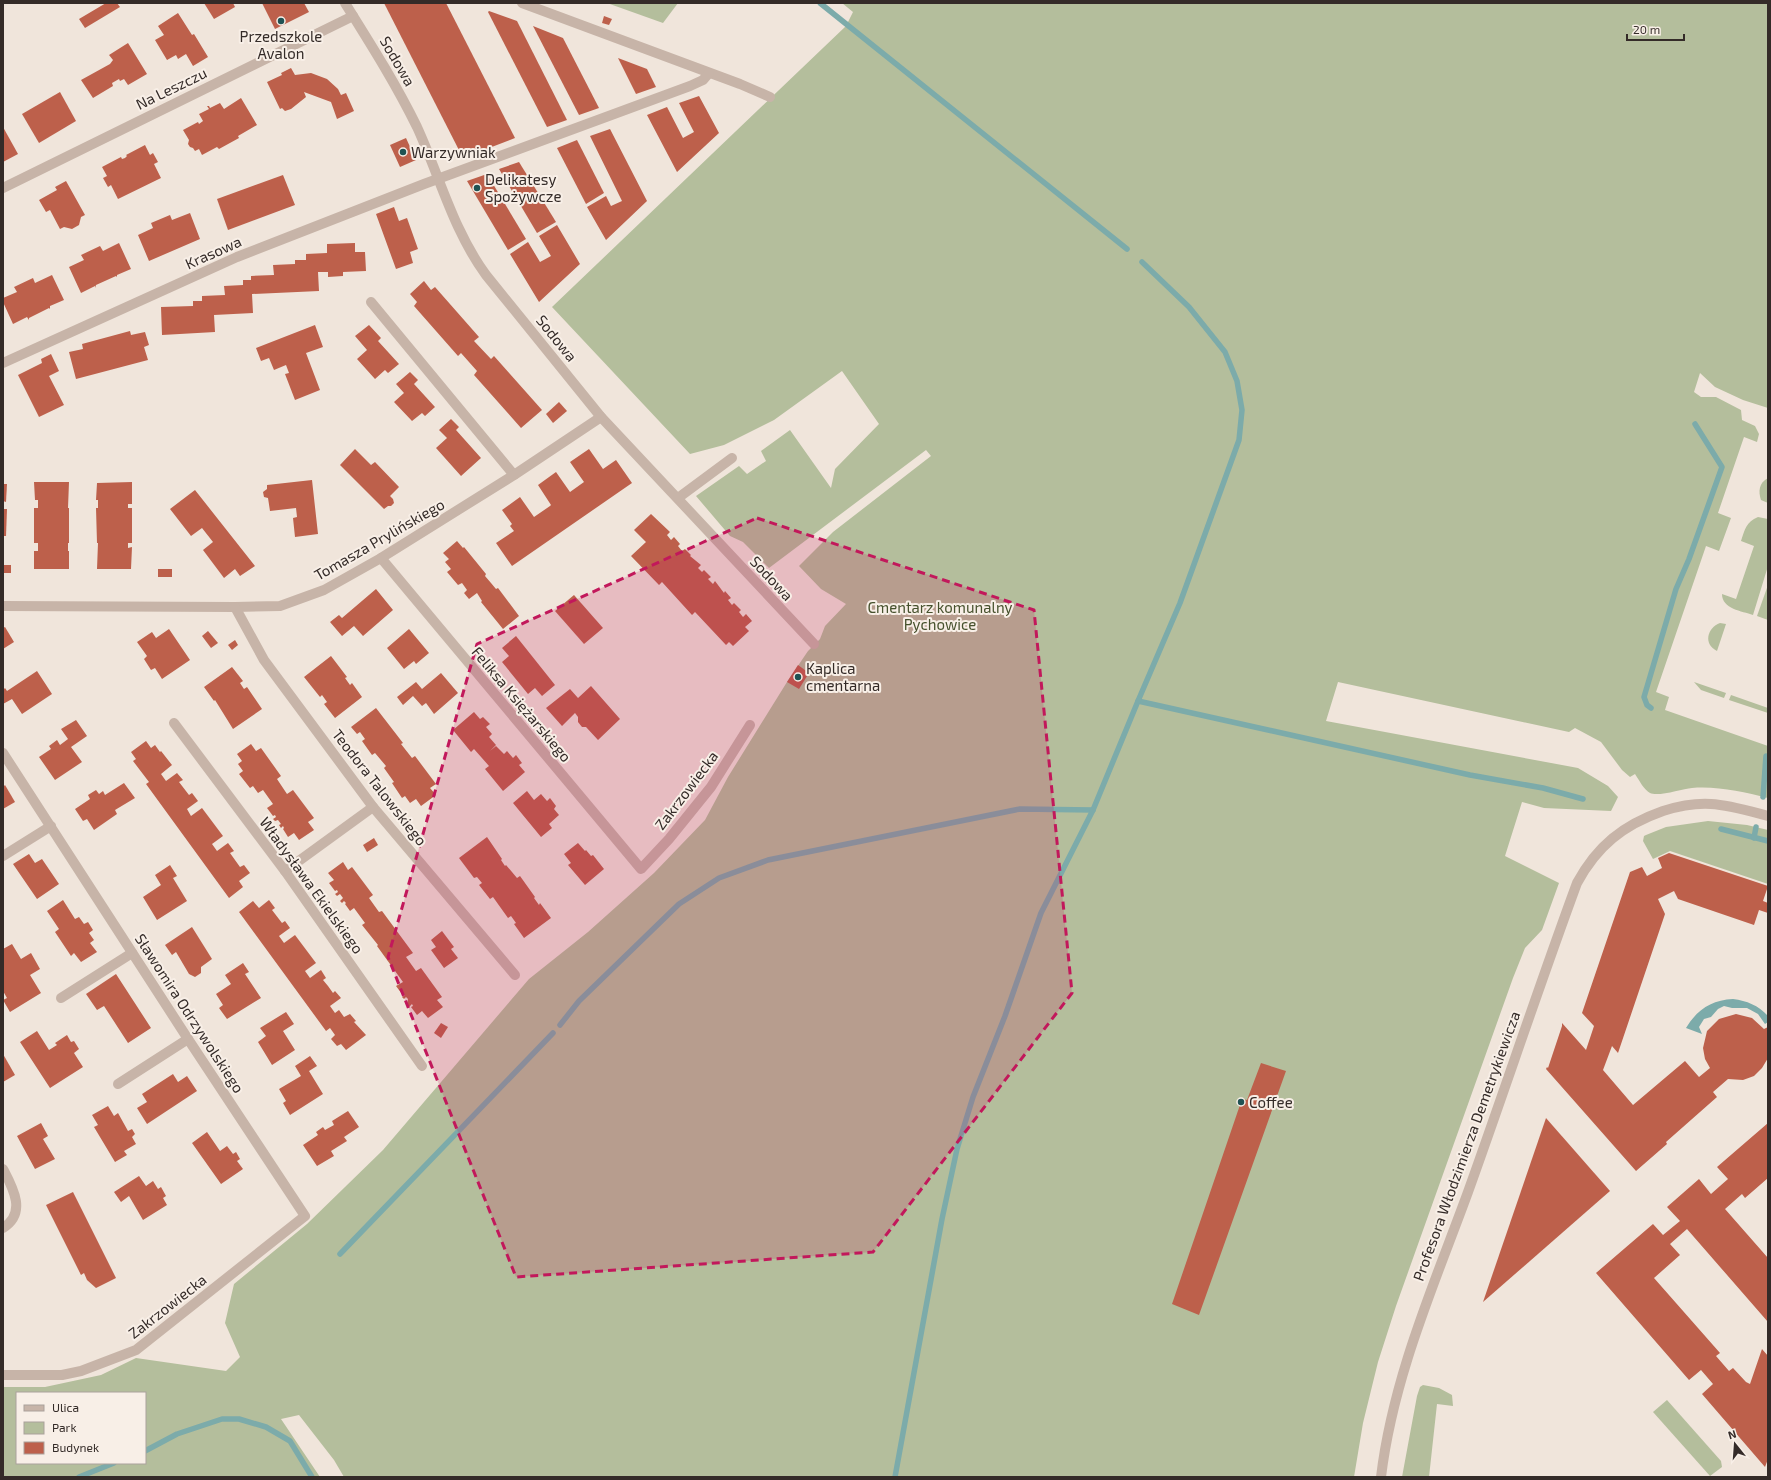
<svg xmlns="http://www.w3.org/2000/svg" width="1771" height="1480" font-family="'Exo 2',sans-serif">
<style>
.green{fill:#b4be9c;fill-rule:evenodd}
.water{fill:#7cabaa}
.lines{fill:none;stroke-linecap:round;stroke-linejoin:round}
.stream{stroke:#7cabaa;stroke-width:5.5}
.building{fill:#bd604b}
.minor{stroke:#c7b4a8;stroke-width:10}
.marked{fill:#c2185b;fill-opacity:0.2;stroke:#c2185b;stroke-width:3;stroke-dasharray:8 5;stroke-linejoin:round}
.poi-dot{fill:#205253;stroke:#f8efe7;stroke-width:1.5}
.labels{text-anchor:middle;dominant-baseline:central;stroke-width:4;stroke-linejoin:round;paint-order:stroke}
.poi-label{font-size:15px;fill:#342b28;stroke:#f8efe7;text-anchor:start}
.street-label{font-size:15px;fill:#342b28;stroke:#f8efe7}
.park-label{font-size:15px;fill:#46512d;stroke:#f8efe7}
</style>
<rect width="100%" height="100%" fill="#f0e5db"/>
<g class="green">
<polygon points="607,3 678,3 663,23"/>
<path d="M842,3H1768V408L1743,400L1715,387L1700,373L1694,392L1701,397H1716L1741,410L1742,420L1755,426L1759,434L1757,442L1744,437L1718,513L1731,518L1719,551L1706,546L1656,692L1669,697L1665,710L1768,746V798C1743,792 1718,786 1692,788C1682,789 1658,797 1650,793C1644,790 1639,780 1635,774L1630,777L1622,770L1601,742L1575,728L1569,732L1338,682L1326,721L1578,768L1608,786L1618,797L1611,811L1544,808L1522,802L1505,856L1559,883L1542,930L1525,948L1513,978L1396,1306L1378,1362L1363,1423L1354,1477H344L334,1460L299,1415L281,1419L320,1477H3V1387H45L101,1375L136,1358L226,1371L240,1357L225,1323L234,1284L307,1224L383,1150L529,979L588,932L654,873L705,820L728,777L787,682L808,651L820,639L825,626L846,604L821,589L799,566L833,532L931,456L926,450L769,568L743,542L730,536L696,496L739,466L747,474L766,461L761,451L790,430L831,488L835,469L879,424L842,371L774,420L724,445L690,454L552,307L846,26L853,12ZM17,1393H145V1463H17Z"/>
<path d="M1768,478V503L1761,500C1758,491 1759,483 1768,478Z"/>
<path d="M1758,517L1768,519V566L1753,615C1742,611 1722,609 1722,594L1736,599L1754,546L1741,541C1745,529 1746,522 1758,517Z"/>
<polygon points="1768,585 1768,620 1757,616"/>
<path d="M1720,623L1726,624L1717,651C1703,644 1707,628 1720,623Z"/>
<polygon points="1694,682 1726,693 1724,698 1701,690"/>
<polygon points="1731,695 1768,708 1768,713 1729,700"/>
<polygon points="1708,821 1747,825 1768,830 1768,884 1670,851 1653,859 1643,841 1644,836 1646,835 1666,827"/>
<polygon points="1423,1385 1439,1388 1452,1395 1453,1406 1437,1404 1429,1477 1402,1477 1417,1396 1420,1387"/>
<polygon points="1667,1400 1721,1461 1722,1467 1710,1476 1653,1412"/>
</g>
<path class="water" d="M1733,999C1747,1001 1758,1005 1768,1016V1022L1765,1024L1758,1014L1747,1008H1732L1724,1006L1718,1009L1711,1017L1704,1019L1699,1027L1702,1034L1686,1028C1697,1010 1711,1000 1733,999Z"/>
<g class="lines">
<g class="stream">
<polyline points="820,3 1127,249"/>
<polyline points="1138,701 1470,775 1543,788 1583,799"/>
<polyline points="1651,708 1647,705 1644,697 1676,589 1689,559 1722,467 1695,424"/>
<polyline points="1763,797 1766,756"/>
<polyline points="1721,829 1768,841"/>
<polyline points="1754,838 1756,827"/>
<polyline points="560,1025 579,1001 679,904 719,878 768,860 1020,809 1093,810"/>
<polyline points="340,1254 553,1033"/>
<polyline points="145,1451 177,1434 222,1419 239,1419 266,1427 290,1441 312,1477"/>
<polyline points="79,1477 114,1463"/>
<polyline points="895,1477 942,1219 957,1149 973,1097 1005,1016 1041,913 1093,810 1138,701 1180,603 1239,440 1242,410 1237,381 1225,352 1189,307 1142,262"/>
</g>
</g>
<g class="building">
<polygon points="106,3 117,3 120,7 85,28 79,19"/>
<polygon points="204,3 233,3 235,7 214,19"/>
<polygon points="262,3 304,3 309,12 275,29"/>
<polygon points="384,3 446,3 515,138 463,158"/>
<polygon points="489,11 517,21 567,120 547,127 488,12"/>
<polygon points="178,13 192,35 194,34 208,57 193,66 186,54 178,59 176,55 167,60 155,40 164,35 158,26"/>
<polygon points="604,16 612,19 609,25 602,23"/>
<polygon points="533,26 563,38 599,108 579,115"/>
<polygon points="128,43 147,74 128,85 124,79 120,81 119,79 112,83 113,86 93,98 81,80 110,64 113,60 109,55"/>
<polygon points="618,58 647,69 656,87 636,94"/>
<polygon points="291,68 295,75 311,73 327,79 338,89 341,95 346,93 354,111 337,119 331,102 304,92 306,97 291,109 285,111 282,108 280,109 267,82 282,75 281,73"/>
<polygon points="60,92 76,121 39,143 22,114"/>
<polygon points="699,96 719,133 677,172 647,115 667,107 683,138 694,132 679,103"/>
<polygon points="241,98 257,125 238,136 239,138 219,149 217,147 202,155 199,149 195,151 193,148 190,147 188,144 189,140 183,130 198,122 199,124 203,121 199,114 209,109 207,106 209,106 210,108 220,103 224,109"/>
<polygon points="3,127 18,154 3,162"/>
<polygon points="610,129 647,201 606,240 587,207 606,196 611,206 622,201 590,136"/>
<polygon points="406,138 416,160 400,167 390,145"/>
<polygon points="577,140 604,193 586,204 557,148"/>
<polygon points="145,145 150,155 153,153 158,162 154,164 161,178 118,199 111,185 108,187 103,178 107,176 102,167 121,157 122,159 125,158 127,156 126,155"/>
<polygon points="519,162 556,222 537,233 499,169"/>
<polygon points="487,174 526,239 508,250 467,181"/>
<polygon points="283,175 295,205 228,230 217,199"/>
<polygon points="66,181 85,215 81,217 79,225 72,229 64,227 60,229 50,210 46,212 39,200 57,190 55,187"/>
<polygon points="394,207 399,221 407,218 418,249 410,252 413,263 396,269 376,214"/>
<polygon points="190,213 200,239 149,261 138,235 153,228 151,223 170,215 172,220"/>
<polygon points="557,225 580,264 539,302 510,254 528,242 540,262 551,256 539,236"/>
<polygon points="119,243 131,269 117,275 117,277 116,276 96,285 95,288 95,286 81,293 69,267 84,260 81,255 100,246 103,251"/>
<polygon points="355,243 355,252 365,252 366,271 343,272 343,276 328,277 328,272 318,272 319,291 252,294 253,313 214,315 215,332 162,335 161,307 193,306 193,301 202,301 202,296 225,295 224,286 243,285 243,280 251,280 251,276 274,275 273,265 295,264 295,260 306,260 306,254 327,253 327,244"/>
<polygon points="52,275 64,300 50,306 50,309 49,308 29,318 29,320 27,317 13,324 3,302 3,298 17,292 14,287 33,278 35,283"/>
<polygon points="424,281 431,290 435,287 479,337 474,341 491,359 494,356 542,410 521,428 474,375 477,371 461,353 458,356 414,306 417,302 410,294"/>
<polygon points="315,325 323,347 306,353 320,390 295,400 285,374 289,373 286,365 274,370 269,358 261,361 256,348"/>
<polygon points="369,325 381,338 378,341 399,364 388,373 385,370 375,379 357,359 367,350 355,336"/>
<polygon points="130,331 131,335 145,332 149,345 144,347 148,360 76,379 69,352 83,349 82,344"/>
<polygon points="51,354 59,371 49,376 64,405 39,417 18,375 42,363 41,359"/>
<polygon points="410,372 418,380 414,384 435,407 425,416 422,413 412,421 394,402 404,393 396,384"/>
<polygon points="559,402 567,411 553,423 546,414"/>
<polygon points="451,419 459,427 456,430 481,458 461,476 436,448 447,438 439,430"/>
<polygon points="355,449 371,465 375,462 399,487 390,496 393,499 394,503 391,506 388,506 384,509 340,465"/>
<polygon points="589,449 603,469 616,460 632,483 512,566 496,543 514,531 510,526 512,524 502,510 520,497 534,517 550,506 551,505 538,485 556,472 570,492 584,482 570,462"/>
<polygon points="312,480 318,534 295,537 293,518 297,517 296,508 270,511 268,498 264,497 263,492 267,489 267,485"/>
<polygon points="34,482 69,482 68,508 69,508 69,543 68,543 68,551 69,551 69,569 34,569 34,551 38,551 38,543 34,543 34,508 38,508 38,500 35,500"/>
<polygon points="132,482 132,504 128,504 128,508 132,508 132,543 128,543 128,548 132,547 131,569 97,569 98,543 97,543 96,508 98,508 98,500 96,500 97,483"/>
<polygon points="3,484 7,484 6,502 3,501"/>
<polygon points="195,490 255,566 240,576 235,569 224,578 203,550 213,542 202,528 191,536 170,509"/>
<polygon points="3,509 7,509 6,536 3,536"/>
<polygon points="651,514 670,532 667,535 671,540 674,537 680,544 678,546 682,551 685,549 691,555 690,556 701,565 698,568 702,572 704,570 711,577 708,579 713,584 715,581 724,593 725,591 731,598 728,600 732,605 734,603 741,610 739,612 743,617 746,614 752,621 745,627 749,631 733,646 729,642 726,645 695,612 692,615 662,582 659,585 631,556 646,542 634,530"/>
<polygon points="457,541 463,548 464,547 486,574 485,576 491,583 496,589 498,588 519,616 503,629 481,602 482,601 477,593 469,599 464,593 467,590 462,583 458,585 447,572 451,569 445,562 449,559 443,553"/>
<rect x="3" y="565" width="8" height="8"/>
<rect x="158" y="569" width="14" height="8"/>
<polygon points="376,589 393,610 363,636 354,626 342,636 330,622 339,615 342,618"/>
<polygon points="574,595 603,628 584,644 555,611"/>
<polygon points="5,627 14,642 3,649 3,628"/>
<polygon points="169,629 190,660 162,679 155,668 151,670 144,659 147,656 137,642 152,632 156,638"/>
<polygon points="409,629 429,653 416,664 414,661 404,669 387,648"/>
<polygon points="208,631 218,643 211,648 202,636"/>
<polygon points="516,636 555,685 542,696 535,688 528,694 502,662 509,656 502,648"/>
<polygon points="235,640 238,645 232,650 228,645"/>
<polygon points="331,656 347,677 345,678 350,685 352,683 362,697 335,718 324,704 327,702 322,695 320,697 304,677"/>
<polygon points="798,665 809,673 799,689 787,682"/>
<polygon points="232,667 243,681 240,683 244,689 247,687 262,709 233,729 215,700 214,701 204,687"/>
<polygon points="37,671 52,694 22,714 12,699 3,704 3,690 5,688 7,691"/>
<polygon points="441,673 458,693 434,714 426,703 422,706 413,696 403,705 397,697 416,682 422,689"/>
<polygon points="591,686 620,719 598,740 586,727 582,727 578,722 578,717 575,713 562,726 546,708 570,689 578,698"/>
<polygon points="376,708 403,743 401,744 412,758 415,756 436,784 430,788 436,795 421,806 416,799 410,803 405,796 402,798 392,783 394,782 384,768 386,766 375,753 372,755 362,741 365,739 360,732 357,734 351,727"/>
<polygon points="474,712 480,719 483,717 490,724 486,727 492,734 489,737 496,745 490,751 496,746 504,754 507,751 513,758 516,755 522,763 519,765 525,772 503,791 485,769 489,766 474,749 471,752 453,730"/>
<polygon points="76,720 87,736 71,747 82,762 55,780 39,757 51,749 49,746 57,740 60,745 68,739 61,729"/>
<polygon points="146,741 151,748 155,745 160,752 161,751 172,765 161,774 166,781 177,773 183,780 179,782 189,795 192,793 198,801 187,809 191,816 202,808 223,836 212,844 217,851 228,843 234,851 230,853 240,867 244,865 250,873 239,881 243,887 229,898 146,784 149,782 133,761 136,759 131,752"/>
<polygon points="251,744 256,751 261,748 281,776 277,779 287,794 293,790 314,818 308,822 314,830 299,840 294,833 288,837 283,829 284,828 283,826 281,828 279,825 281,824 278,820 275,821 273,819 276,817 275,815 273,816 267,808 273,804 263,790 258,793 253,786 250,788 239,774 243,771 238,764 242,761 237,754"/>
<polygon points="124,783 135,798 115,810 117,814 94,830 87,819 83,821 75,809 90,799 88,795 96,790 99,794 103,791 105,795"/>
<polygon points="5,785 15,802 3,809 3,787"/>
<polygon points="527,791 534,800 541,794 547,801 550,798 556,806 554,809 559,815 549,824 552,828 541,837 513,803"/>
<polygon points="487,837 502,859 501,860 505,866 506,865 517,878 520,876 535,897 534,898 539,905 540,903 551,918 524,938 514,924 516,923 511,916 508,918 493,897 490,899 479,885 482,883 477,877 474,878 459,858"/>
<polygon points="374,838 378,845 367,852 363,845"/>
<polygon points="578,843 585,851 586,850 591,856 593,855 604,869 585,885 568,865 571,863 564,854"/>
<polygon points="1669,853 1768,886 1763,901 1768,903 1768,913 1759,910 1754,925 1678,899 1674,891 1658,899 1665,914 1618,1053 1612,1046 1603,1070 1633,1105 1685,1061 1699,1077 1710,1068 1705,1059 1703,1048 1707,1031 1719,1019 1736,1014 1752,1018 1764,1029 1768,1027 1768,1058 1762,1068 1754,1076 1743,1080 1728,1079 1713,1092 1717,1097 1666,1142 1667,1144 1636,1171 1546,1069 1547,1067 1548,1068 1562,1026 1562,1023 1586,1050 1594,1026 1582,1013 1630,872 1642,867 1647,876 1662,868 1658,858"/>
<polygon points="29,854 35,863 42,859 59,884 37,899 13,864"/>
<polygon points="343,862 348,870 352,867 373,895 369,898 379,912 382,911 413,953 406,957 416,971 421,968 442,997 437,1000 443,1007 428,1018 422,1011 417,1015 411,1007 413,1006 412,1004 409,1007 407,1004 408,999 406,997 404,999 402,997 405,995 402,994 396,986 403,982 377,946 378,945 362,925 365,923 354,908 350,911 345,904 346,903 344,901 342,903 340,901 343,898 340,894 337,896 335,894 338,892 337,890 335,891 329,883 334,880 328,873"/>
<polygon points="170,865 177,876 173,878 187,901 157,920 143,897 161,885 155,875"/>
<polygon points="63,900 75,919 79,917 84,924 88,922 93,930 89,933 94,940 90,943 97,952 81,962 74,953 71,956 55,932 59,929 47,911"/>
<polygon points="269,900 275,908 272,910 282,923 285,921 290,928 279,936 284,943 295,935 316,963 305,971 310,978 321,970 326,978 323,980 328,986 333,993 335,991 341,998 330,1006 335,1013 339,1010 344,1017 350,1014 356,1021 354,1022 366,1035 346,1050 341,1044 337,1046 331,1039 335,1035 330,1028 326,1031 239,912 253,901 259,908"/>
<polygon points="192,927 212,959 201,967 201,973 195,977 189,974 176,952 172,955 165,945"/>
<polygon points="442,931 454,947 451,949 458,958 444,968 431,950 436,947 431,940"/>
<polygon points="12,944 21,959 31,953 40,969 30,975 41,993 10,1012 3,1000 7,998 3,991 3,949"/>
<polygon points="243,963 249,972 245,974 261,998 227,1019 219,1008 223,1005 216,994 231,984 225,975"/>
<polygon points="116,974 151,1028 128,1043 104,1006 97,1010 86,994"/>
<polygon points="286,1012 294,1024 283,1031 295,1050 272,1065 258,1042 266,1036 260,1028"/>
<polygon points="441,1023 448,1027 441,1038 434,1033"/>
<polygon points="37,1031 49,1050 57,1045 55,1043 67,1035 71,1042 74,1041 79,1049 74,1053 83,1067 50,1088 20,1042"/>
<polygon points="3,1054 15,1075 3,1082"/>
<polygon points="310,1056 317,1066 309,1071 323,1094 290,1115 283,1103 286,1101 279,1089 301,1076 295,1066"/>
<polygon points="1261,1063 1286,1071 1199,1315 1172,1304 1242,1099 1247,1100"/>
<polygon points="173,1074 178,1082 187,1076 197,1091 147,1124 137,1108 147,1102 142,1094"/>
<polygon points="108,1106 114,1116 118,1113 128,1131 132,1129 135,1134 132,1137 136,1144 124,1151 127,1155 115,1162 94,1127 98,1125 92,1115"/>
<polygon points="348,1111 359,1127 344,1137 347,1141 331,1151 334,1156 317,1166 303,1145 318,1135 316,1132 323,1127 325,1130 334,1125 332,1121"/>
<polygon points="1546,1118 1610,1191 1483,1302"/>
<polygon points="41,1123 48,1136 43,1139 55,1159 35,1169 17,1136"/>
<polygon points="1768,1123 1768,1178 1745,1198 1742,1194 1725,1209 1768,1258 1768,1322 1687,1229 1670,1244 1680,1255 1654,1278 1720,1353 1716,1356 1729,1371 1733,1368 1746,1382 1750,1384 1762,1349 1768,1356 1768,1459 1765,1467 1702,1394 1713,1384 1701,1370 1689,1380 1596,1273 1653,1224 1663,1235 1680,1221 1667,1207 1699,1179 1711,1194 1720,1186 1728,1179 1717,1167"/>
<polygon points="207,1132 220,1151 227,1146 233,1154 236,1152 240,1159 237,1161 243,1169 221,1184 192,1143"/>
<polygon points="139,1176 146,1186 153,1181 158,1189 161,1187 166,1196 163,1198 167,1205 143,1220 129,1196 121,1202 114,1192"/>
<polygon points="73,1192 116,1278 96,1288 87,1280 84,1273 81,1275 46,1205"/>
</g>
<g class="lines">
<g class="minor">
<path d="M345,3C370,43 396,84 417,127C440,177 453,230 486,275L601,417L814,644"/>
<polyline points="522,3 740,84 770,97"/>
<polyline points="3,188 353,16"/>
<polyline points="371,302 514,475"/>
<polyline points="3,363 237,257 424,184 690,86 703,80 709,73"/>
<polyline points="678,498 732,458"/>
<polyline points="381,558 641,869 669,839 711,787 750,725"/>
<polyline points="3,606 235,607 280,606 324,590 381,558 514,475 601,417"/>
<polyline points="235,607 264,660 373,807 515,975"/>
<polyline points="174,723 285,871 422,1066"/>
<polyline points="3,753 188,1039 305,1216 136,1350 81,1371 62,1375 3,1375"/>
<polyline points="3,856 51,826"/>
<polyline points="285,871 373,807"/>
<polyline points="61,998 132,953"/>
<polyline points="118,1084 188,1039"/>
<path d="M3,1169C13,1188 27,1213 3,1228"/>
<path d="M1381,1477C1393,1377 1434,1285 1468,1192C1505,1089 1539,986 1577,883C1597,846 1623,825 1663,811C1679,806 1695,803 1711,804C1730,805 1749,811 1768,816"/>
</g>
</g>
<path class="marked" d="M757,518L1034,610L1072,993L873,1252L516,1277L388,957L477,644Z"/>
<g class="poi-dot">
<circle cx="281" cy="21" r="4"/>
<circle cx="403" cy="152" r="4"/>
<circle cx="477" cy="188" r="4"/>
<circle cx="798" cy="677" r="4"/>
<circle cx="1241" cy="1102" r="4"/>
</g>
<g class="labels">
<g class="poi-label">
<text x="281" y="36" text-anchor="middle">Przedszkole<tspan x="281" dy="17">Avalon</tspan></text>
<text x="411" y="152">Warzywniak</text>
<text x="485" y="179">Delikatesy<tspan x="485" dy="17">Spożywcze</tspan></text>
<text x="806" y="668">Kaplica<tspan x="806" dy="17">cmentarna</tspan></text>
<text x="1249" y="1102">Coffee</text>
</g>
<g class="street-label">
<text transform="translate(398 61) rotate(60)">Sodowa</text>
<text transform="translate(171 88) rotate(-26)">Na Leszczu</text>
<text transform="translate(213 252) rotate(-24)">Krasowa</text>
<text transform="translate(557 338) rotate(51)">Sodowa</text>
<text transform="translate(379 539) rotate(-30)">Tomasza Prylińskiego</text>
<text transform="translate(772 578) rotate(47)">Sodowa</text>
<text transform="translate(522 704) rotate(50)">Feliksa Księżarskiego</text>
<text transform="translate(380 787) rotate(52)">Teodora Talowskiego</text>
<text transform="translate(686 790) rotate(-53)">Zakrzowiecka</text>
<text transform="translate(312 885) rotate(54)">Władysława Ekielskiego</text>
<text transform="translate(190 1013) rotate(57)">Sławomira Odrzywolskiego</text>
<text transform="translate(1466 1146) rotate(-70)">Profesora Włodzimierza Demetrykiewicza</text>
<text transform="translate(167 1306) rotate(-38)">Zakrzowiecka</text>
</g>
<g class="park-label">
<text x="940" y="607">Cmentarz komunalny<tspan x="940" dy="17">Pychowice</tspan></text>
</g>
</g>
<rect width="1771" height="1480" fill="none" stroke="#342b28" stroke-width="8"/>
<rect x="16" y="1392" width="130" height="72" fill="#f8efe7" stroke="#aaa19b"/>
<rect x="24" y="1405" width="20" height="6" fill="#c7b4a8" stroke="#aaa19b"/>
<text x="52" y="1412" font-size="12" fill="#342b28">Ulica</text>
<rect x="24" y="1422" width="20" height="12" fill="#b4be9c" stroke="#aaa19b"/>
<text x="52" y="1432" font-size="12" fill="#342b28">Park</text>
<rect x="24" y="1442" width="20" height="12" fill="#bd604b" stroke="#aaa19b"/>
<text x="52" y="1452" font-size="12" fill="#342b28">Budynek</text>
<g transform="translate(1735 1444) rotate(343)" stroke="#f8efe7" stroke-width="3" paint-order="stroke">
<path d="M0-3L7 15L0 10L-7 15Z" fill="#342b28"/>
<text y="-6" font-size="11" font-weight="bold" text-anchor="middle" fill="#342b28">N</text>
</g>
<path d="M1627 34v6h57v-6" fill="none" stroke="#342b28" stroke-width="2"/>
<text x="1633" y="34" font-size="12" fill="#342b28" stroke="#f8efe7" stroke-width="3" paint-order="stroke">20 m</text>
</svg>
